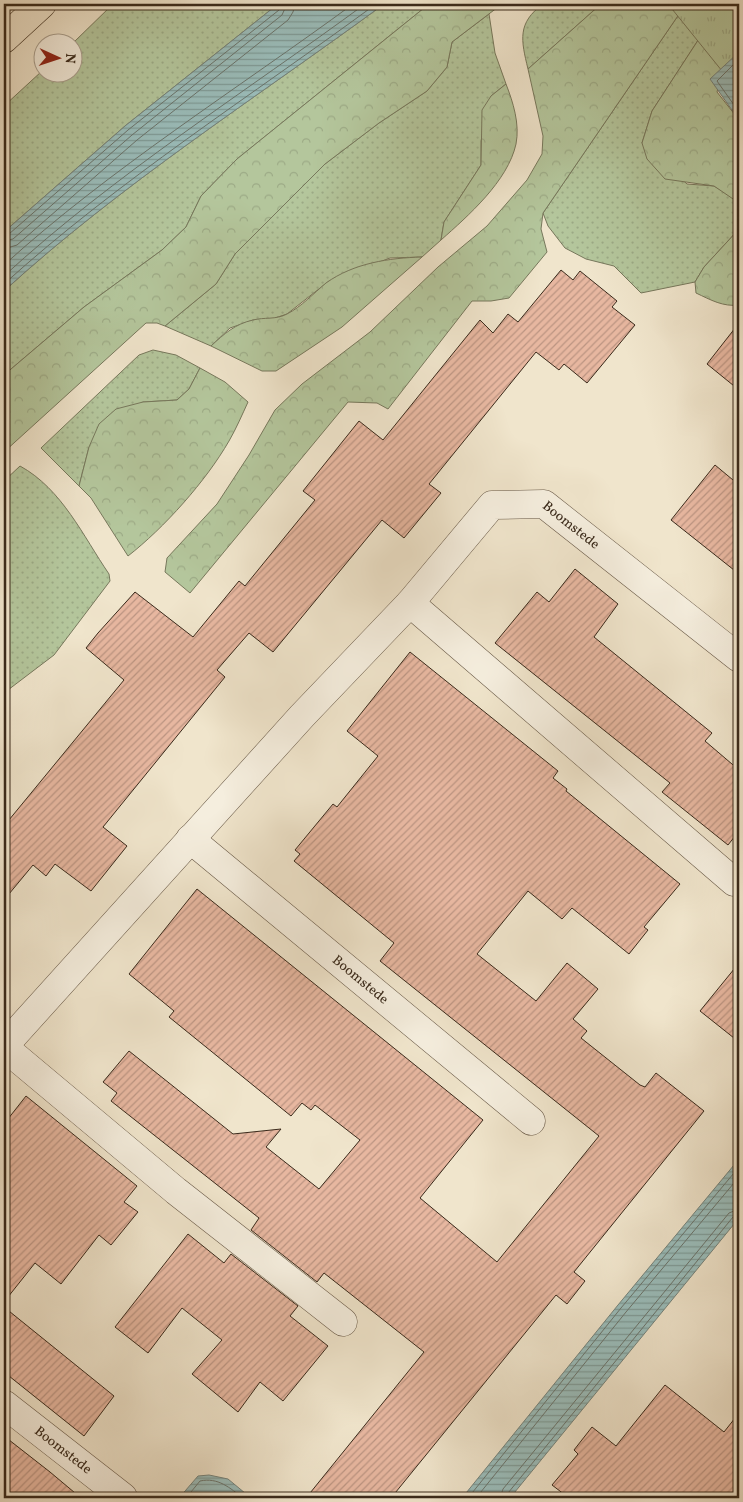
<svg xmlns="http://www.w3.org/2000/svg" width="743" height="1502" font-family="Vollkorn,serif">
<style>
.grass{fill:url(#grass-dots);stroke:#77785c}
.forest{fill:url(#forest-crowns);stroke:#77785c}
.park{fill:url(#park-tufts);stroke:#77785c}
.water{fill:url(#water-rules);stroke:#74837c}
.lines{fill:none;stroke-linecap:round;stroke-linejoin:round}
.shore{stroke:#6a746c;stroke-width:1}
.building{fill:url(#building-hatch);stroke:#3a2a1b}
.minor-casing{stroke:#685947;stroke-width:29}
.highway-casing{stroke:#3a2a1b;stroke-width:29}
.minor{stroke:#f5eede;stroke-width:28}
.highway{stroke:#f0e5cc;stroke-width:28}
.labels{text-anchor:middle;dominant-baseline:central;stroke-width:4.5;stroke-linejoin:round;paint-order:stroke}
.street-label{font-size:14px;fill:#3a2a1b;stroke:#f5eede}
</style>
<defs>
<pattern id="grass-dots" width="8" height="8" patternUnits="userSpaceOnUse" patternTransform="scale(1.25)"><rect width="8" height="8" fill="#b4c69c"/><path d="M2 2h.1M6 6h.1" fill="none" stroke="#9caa86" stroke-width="1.8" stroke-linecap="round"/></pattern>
<pattern id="forest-crowns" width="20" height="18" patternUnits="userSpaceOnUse" patternTransform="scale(1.25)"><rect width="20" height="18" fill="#b4c69c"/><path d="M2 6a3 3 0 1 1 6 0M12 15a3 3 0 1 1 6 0" fill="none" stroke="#9caa86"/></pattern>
<pattern id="park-tufts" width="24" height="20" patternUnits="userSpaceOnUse" patternTransform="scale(1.25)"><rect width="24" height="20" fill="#b4c69c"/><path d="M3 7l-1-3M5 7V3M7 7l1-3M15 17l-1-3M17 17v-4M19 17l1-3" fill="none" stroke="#9caa86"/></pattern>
<pattern id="water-rules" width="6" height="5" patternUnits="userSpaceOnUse" patternTransform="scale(1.25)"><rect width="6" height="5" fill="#9bbebc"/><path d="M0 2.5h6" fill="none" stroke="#7f9b98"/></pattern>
<pattern id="building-hatch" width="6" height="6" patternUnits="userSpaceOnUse" patternTransform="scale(1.25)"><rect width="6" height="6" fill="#e7b7a0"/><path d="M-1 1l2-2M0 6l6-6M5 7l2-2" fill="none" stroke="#bc9582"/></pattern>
</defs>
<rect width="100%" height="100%" fill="#f0e5cc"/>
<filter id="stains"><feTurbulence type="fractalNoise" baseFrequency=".004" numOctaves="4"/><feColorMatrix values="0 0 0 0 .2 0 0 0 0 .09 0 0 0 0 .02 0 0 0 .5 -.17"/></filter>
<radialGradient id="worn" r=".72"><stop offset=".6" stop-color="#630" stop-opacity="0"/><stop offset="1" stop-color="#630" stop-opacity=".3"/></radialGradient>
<g class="grass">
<polygon points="113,4 278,4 125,126 4,232 4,106 42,71 42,72 72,72 73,43"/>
<path d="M384,4H429L237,159L201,196L186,227L162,250L84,307L4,375V291C121,184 256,98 384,4Z"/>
<path d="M543,4H601L528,69C521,40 517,23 543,4Z"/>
<polygon points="686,4 706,28 652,111 642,143 687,184 714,186 738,200 739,229 704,267 695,282 641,293 614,266 586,259 565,248 548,226 543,213"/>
<polygon points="489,14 495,53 506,84 491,96 481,141 481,165 444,222 441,240 422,257 390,258 329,281 287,314 272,319 253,320 230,328 211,346 165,326 216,284 235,254 325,164 379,123 427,91 447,67 452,42"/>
<polygon points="153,350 176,355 200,368 189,389 177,400 143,402 89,447 79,486 41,448 139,355"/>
<path d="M20,466C62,489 83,536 109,574L110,581L54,655L4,693V481Z"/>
</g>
<g class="forest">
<polygon points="429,4 502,4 452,42 447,67 427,91 379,123 325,164 235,254 216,284 165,326 157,323 146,323 4,452 4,375 84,307 162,250 186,227 201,196 237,159"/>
<polygon points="601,4 686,4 543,213 541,229 547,252 509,298 491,301 472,301 388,409 377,403 348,402 190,593 165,572 167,558 217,504 249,455 275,410 302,384 370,332 438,267 487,226 527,180 542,154 543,136 528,69"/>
<polygon points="739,4 717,92 739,120 739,203 714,186 665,179 647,159 642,143 652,111 706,28"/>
<path d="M506,84C513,102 520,124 516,144C508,181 468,216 441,240L444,222L481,165L482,110L491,96Z"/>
<path d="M739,229V305C723,307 711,300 696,293L695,282L704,267Z"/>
<path d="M422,257L342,327L276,371H262L211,346C224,334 235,324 253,320C264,317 276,320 287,314C301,307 314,293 326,283C354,263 389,258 422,257Z"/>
<path d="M200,368L225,382L248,402C242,415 236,429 229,441C206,481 164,528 128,556L91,498L79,486L89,447L99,424L116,409L143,402L177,400L189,389Z"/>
</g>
<polygon class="park" points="668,4 739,4 739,92"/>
<g class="water">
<path d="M278,4H384C256,98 121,184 4,291V232L125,126Z"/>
<polygon points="739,52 739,120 710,79"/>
<polygon points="739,1159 739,1218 510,1498 462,1498 618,1305"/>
<polygon points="209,1475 228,1479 251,1498 179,1498 198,1476"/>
</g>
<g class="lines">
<g class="shore">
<polyline points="739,59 717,81 739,112"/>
<polyline points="4,235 9,234 128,130 279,10 281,4"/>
<polyline points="4,241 13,239 132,135 282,15 287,4"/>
<polyline points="4,249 17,245 137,140 288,20 293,12 295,4"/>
<path d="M4,265C111,168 236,90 353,4"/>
<path d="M4,276C115,174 244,93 365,4"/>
<path d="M4,284C119,180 251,96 376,4"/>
<path d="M186,1498L200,1481C218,1477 230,1488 243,1498"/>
<polyline points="468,1498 621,1308 739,1167"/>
<polyline points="476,1498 626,1312 739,1177"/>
<polyline points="500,1498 503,1489 729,1213 739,1209"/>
<polyline points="506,1498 508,1493 733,1217 739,1215"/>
</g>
</g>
<g class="building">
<polygon points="561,270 573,280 580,271 617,301 612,307 635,325 587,383 564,364 559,370 536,352 429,484 441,493 404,538 382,520 273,652 249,633 217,670 225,677 103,827 127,846 91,891 55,864 46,876 33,865 4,900 4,826 124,680 86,648 98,633 135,592 193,637 239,581 245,586 315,500 303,491 359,421 383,440 480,320 493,333 508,314 518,322"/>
<polygon points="739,323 739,390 707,364"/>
<polygon points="715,465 739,485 739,574 671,520"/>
<polygon points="575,569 618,604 594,637 712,733 705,741 739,770 739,831 728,845 662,792 670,783 495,643 537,592 549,602"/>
<polygon points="410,652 558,771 553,778 567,789 566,791 680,884 644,927 648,930 629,954 572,908 562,919 528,891 477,954 536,1001 567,963 598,989 573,1019 587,1031 581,1038 640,1085 645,1087 656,1073 704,1111 574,1272 585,1281 567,1304 556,1295 391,1498 306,1498 424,1352 324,1273 317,1282 251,1230 259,1218 111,1101 117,1093 103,1082 129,1051 233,1134 281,1129 266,1147 319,1189 360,1140 315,1105 311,1110 302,1103 291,1116 169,1017 174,1011 129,974 197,889 483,1120 420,1198 497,1262 599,1136 380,961 394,943 294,861 300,854 295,850 333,804 337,807 378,756 347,731"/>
<polygon points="739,963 739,1042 700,1011"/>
<polygon points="26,1096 137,1186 124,1202 138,1212 111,1245 99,1235 61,1284 35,1263 4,1302 4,1124"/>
<polygon points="188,1234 224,1263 231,1254 298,1306 290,1316 328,1346 283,1401 260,1382 238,1412 192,1374 222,1340 182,1308 148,1353 115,1327"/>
<polygon points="4,1307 114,1396 84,1436 4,1372"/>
<polygon points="665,1385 724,1432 739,1413 739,1498 569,1498 552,1485 578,1454 574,1450 592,1427 616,1446"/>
<polygon points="4,1436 50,1472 81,1498 4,1498"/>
</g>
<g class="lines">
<g class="minor-casing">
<g id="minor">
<polyline points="410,603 734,882"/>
<path id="s1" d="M190,839L531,1121"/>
<path id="s2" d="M4,1046L302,716L410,603L492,505L544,504L739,658"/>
<polyline points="4,1047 176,1191 343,1322"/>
<path id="s3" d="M4,1404L123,1497"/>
</g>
</g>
<g class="highway-casing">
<polyline id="highway" points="4,39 42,4"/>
</g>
<use href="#minor" class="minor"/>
<use href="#highway" class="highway"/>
</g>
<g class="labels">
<g class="street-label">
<text stroke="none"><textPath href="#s2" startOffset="815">Boomstede</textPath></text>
<text stroke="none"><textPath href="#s1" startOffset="221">Boomstede</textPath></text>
<text stroke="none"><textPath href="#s3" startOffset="75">Boomstede</textPath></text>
</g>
</g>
<rect width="743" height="1502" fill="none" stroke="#f0e5cc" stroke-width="20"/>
<rect x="5" y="5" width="733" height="1492" fill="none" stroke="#3a2a1b" stroke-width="2.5"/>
<rect x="10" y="10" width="723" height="1482" fill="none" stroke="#3a2a1b"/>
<g transform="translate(58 58) rotate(93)"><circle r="24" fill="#f5eede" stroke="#aaa090"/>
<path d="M0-4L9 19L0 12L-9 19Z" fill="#8f2418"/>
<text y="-8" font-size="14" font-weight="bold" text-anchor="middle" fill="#3a2a1b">N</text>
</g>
<rect width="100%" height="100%" filter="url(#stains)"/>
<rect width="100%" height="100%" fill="url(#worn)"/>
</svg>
